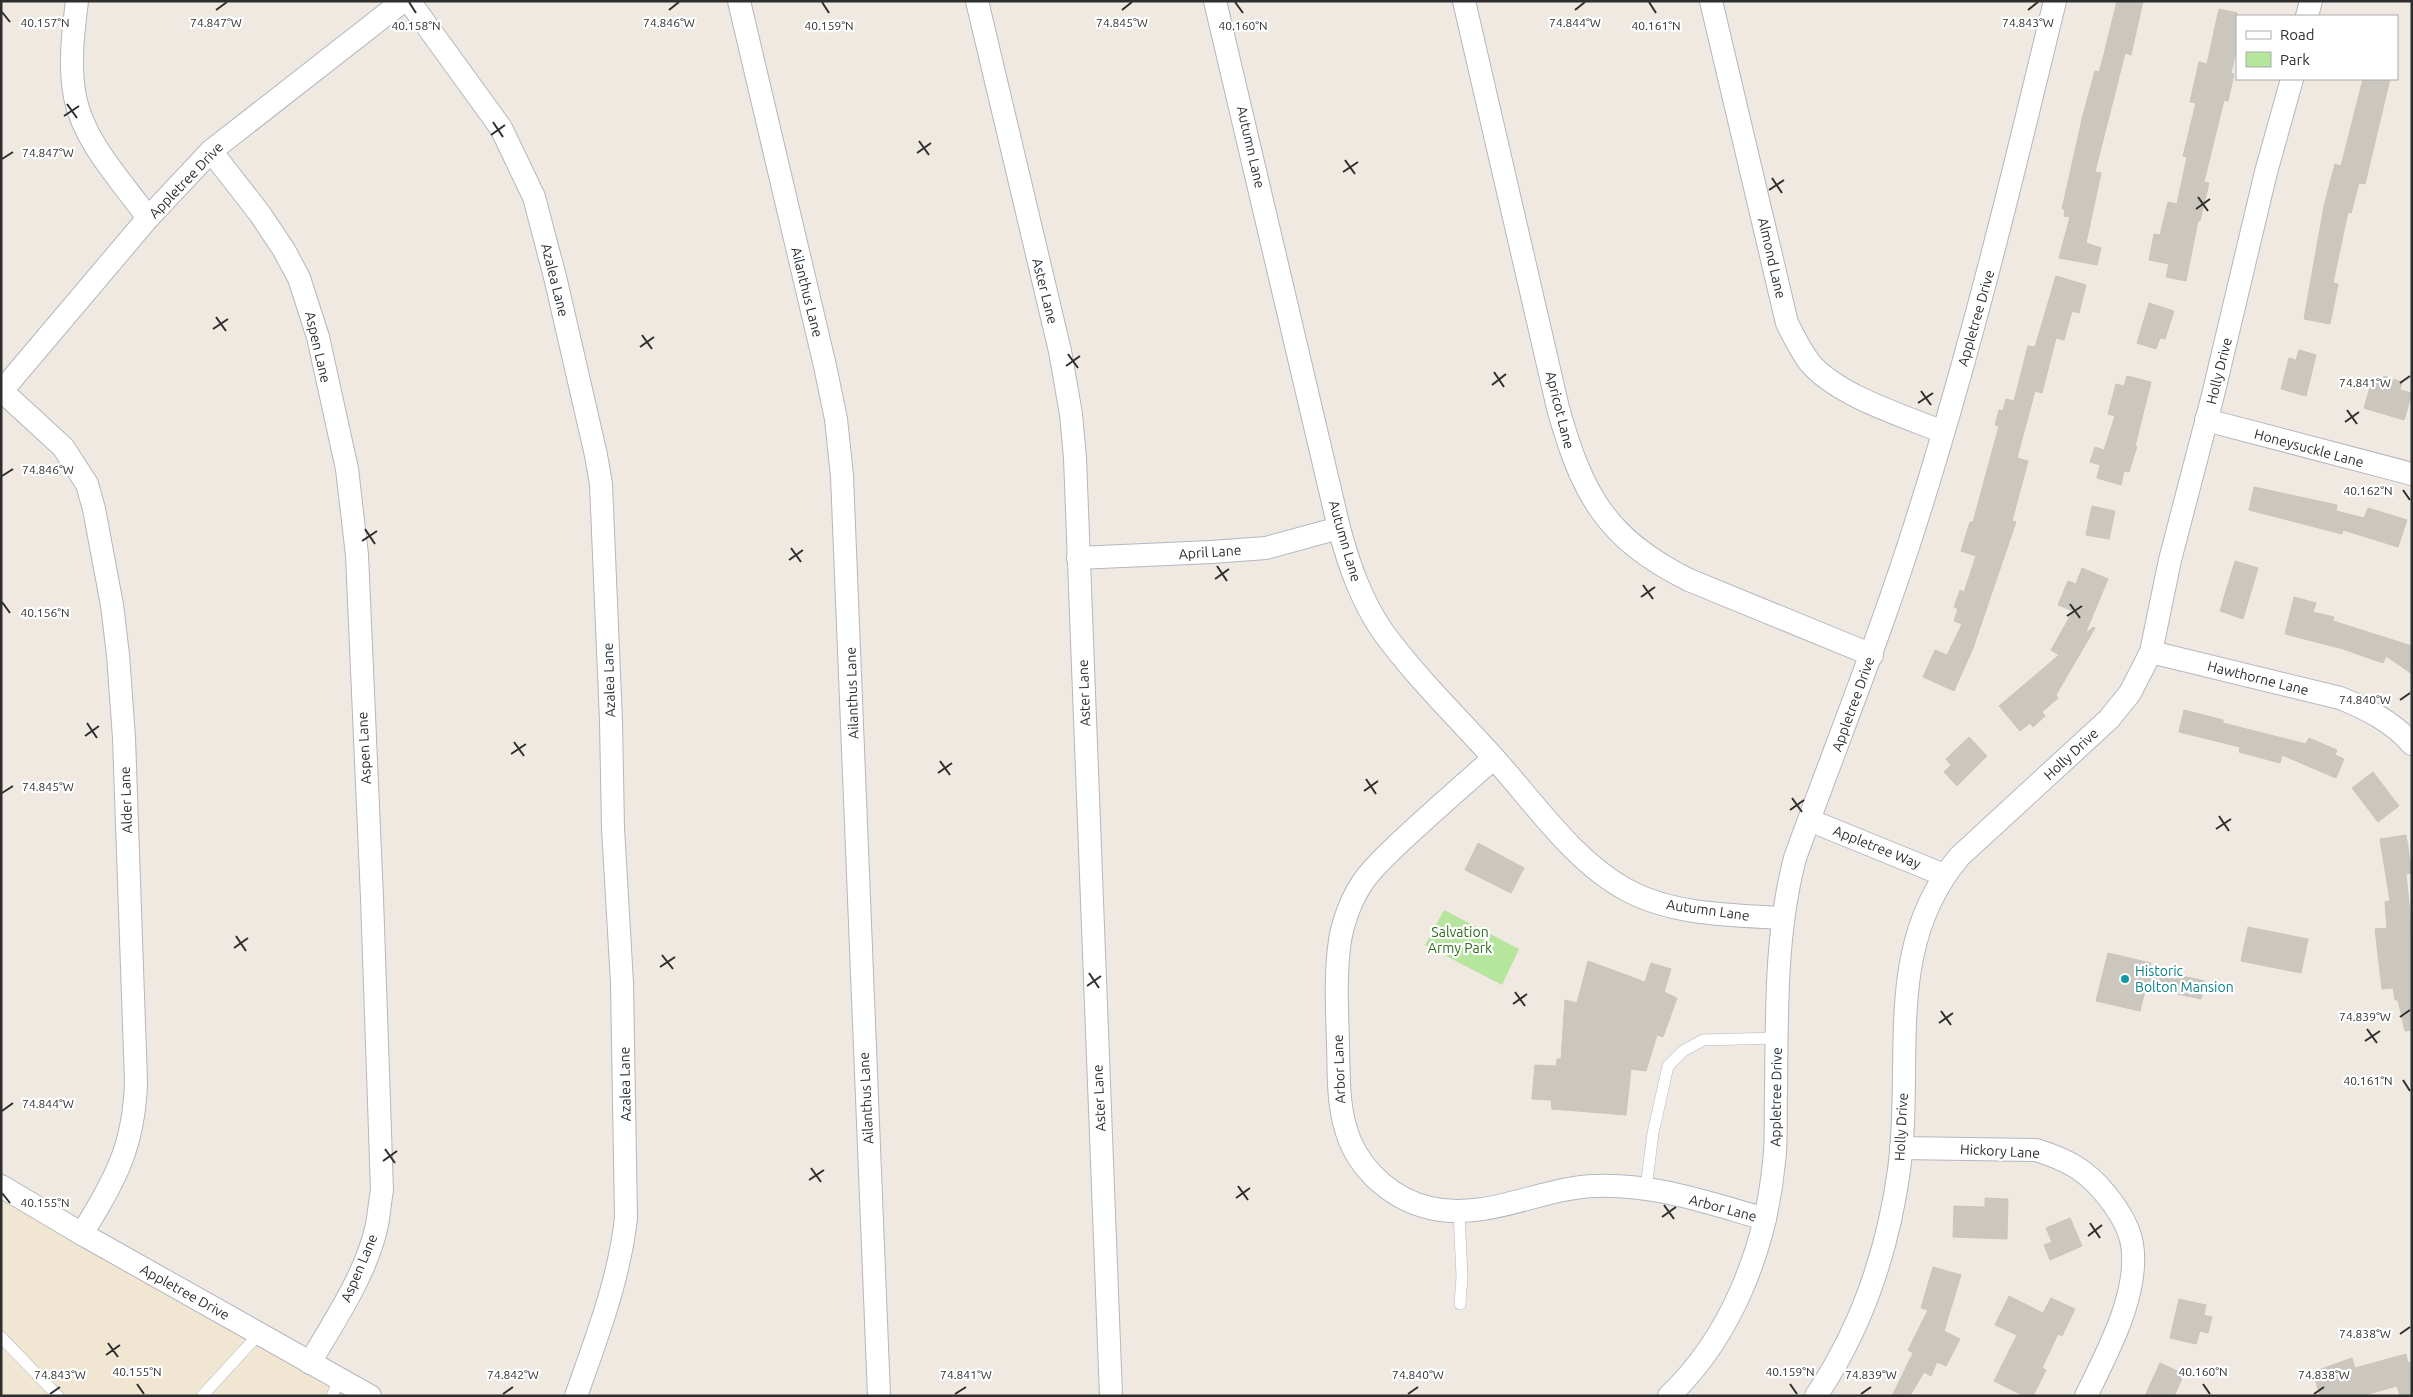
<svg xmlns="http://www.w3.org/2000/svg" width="2413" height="1397" font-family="Ubuntu,sans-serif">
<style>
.education{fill:#f0e6d1}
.green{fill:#b6e59e}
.building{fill:#cbc7bf;stroke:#cbc5ba}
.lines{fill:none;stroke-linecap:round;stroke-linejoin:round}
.lane-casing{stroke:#b4b7c1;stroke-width:12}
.street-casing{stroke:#b4b7c1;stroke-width:24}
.lane{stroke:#fff;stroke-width:11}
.street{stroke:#fff;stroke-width:22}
.ticks{fill:none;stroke:#2e2e2e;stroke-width:2}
.culture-dot{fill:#0f9aa8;stroke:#fff;stroke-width:2}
.labels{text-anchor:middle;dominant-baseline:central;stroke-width:4.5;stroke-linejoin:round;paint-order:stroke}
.street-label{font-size:14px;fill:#2e2e2e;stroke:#fff}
.park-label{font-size:14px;fill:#2c6e1b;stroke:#fff}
.culture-label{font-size:14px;fill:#0d838f;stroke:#fff;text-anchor:start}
.ticks-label{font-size:12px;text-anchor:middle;fill:#2e2e2e;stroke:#fff;stroke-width:4.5;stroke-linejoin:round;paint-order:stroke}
</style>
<rect width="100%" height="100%" fill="#efe9e1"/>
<polygon class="education" points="1,1199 348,1396 1,1396"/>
<polygon class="green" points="1444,910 1519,949 1502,985 1425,945"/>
<g class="building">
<polygon points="2117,1 2143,1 2131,55 2125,53 2095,172 2101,173 2086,243 2101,248 2097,265 2059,258 2070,217 2064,216 2065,209 2062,209 2083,115 2095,71 2099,72 2102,62"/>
<polygon points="2219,9 2237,13 2237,48 2231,73 2234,74 2228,101 2224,100 2204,182 2209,183 2200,221 2198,221 2186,281 2166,277 2169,264 2149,260 2154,234 2160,235 2168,202 2177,204 2187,157 2183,156 2196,103 2190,102 2199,62 2207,64"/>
<polygon points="2363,79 2390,79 2365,184 2359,183 2351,213 2348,212 2333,283 2338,284 2330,324 2304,319 2324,206 2335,164 2341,166"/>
<polygon points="2056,276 2086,285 2079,313 2072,311 2064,340 2056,338 2042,393 2035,391 2017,458 2028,461 2012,521 2016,522 1973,648 1954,691 1923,677 1935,650 1947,655 1962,624 1954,621 1958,609 1954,607 1960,590 1964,592 1976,556 1961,551 1970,522 1973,522 1999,426 1995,425 1999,410 2003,411 2006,399 2014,401 2028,346 2035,347"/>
<polygon points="2149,303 2174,311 2165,339 2160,338 2156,349 2137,343"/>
<polygon points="2299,350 2316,355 2306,396 2281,389 2289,358 2296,360"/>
<polygon points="2127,376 2151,382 2135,446 2137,446 2129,472 2124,471 2121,485 2097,478 2100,465 2090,462 2095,447 2104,450 2115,416 2108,414 2116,384 2124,386"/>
<polygon points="2384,376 2402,382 2400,390 2412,393 2404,420 2364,408 2372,380 2382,383"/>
<polygon points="2254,487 2337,505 2336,511 2364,518 2368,508 2407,520 2398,547 2343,530 2342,534 2249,510"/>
<polygon points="2092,506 2115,511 2109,539 2086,535"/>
<polygon points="2235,561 2258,568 2243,619 2220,611"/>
<polygon points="2082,568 2108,579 2085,634 2093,627 2095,628 2056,695 2058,698 2042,712 2045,716 2033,727 2030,723 2020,731 1999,706 2059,655 2051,650 2073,611 2058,605 2068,581 2076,584"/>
<polygon points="2294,597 2316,603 2313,612 2334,617 2333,621 2412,646 2412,674 2386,656 2383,663 2343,649 2285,634"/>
<polygon points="2184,710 2223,720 2223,723 2306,744 2309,738 2337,750 2335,755 2344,759 2336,778 2282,755 2280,763 2239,752 2240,747 2179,732"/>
<polygon points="1969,737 1987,756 1957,786 1944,772 1951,765 1946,759"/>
<polygon points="2373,772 2399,806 2378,822 2352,788"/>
<polygon points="2406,835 2412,873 2406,874 2412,934 2412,1030 2405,1031 2398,1000 2395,1000 2393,988 2382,989 2375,929 2387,928 2385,902 2390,901 2380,839"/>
<polygon points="1478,843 1524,868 1511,893 1465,870"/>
<polygon points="2248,927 2308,939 2301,973 2241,961"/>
<polygon points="2108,953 2151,963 2150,969 2205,981 2201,999 2146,987 2140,1011 2096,1001"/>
<polygon points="1588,961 1645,982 1651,963 1671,969 1664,992 1677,998 1663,1037 1657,1035 1646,1071 1631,1069 1626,1115 1552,1109 1551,1100 1532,1099 1535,1065 1556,1066 1557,1059 1561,1059 1565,1000 1577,1003"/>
<polygon points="1985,1198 2008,1199 2007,1239 1953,1237 1954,1206 1985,1207"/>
<polygon points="2070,1218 2082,1246 2050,1260 2044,1245 2052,1242 2046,1228"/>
<polygon points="1933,1267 1961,1275 1944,1331 1960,1339 1946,1366 1937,1362 1931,1376 1924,1372 1910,1396 1892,1396 1913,1353 1908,1350 1928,1310 1921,1308"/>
<polygon points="2009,1296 2043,1313 2051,1298 2075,1309 2062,1336 2058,1334 2042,1368 2046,1370 2033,1396 2024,1396 1994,1381 2017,1335 1995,1325"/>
<polygon points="2179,1299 2206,1305 2204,1315 2212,1317 2208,1333 2200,1331 2196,1344 2170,1338"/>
<polygon points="2406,1354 2408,1363 2412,1362 2412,1396 2400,1396 2397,1386 2361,1396 2320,1396 2313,1372 2352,1358 2355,1368"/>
<polygon points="2160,1363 2184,1374 2174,1396 2145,1396"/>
</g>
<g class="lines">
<g class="lane-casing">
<g id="lane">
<polyline points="1646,1188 1653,1133 1668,1066 1683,1051 1703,1040 1777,1038"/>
<polyline points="1459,1212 1462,1277 1460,1304"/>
<polyline points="1,1337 58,1396"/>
<polyline points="202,1396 259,1334"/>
<polyline points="332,1396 339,1379"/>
</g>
</g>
<g class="street-casing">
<g id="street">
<path d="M77,1C73,33 69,65 75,97C84,143 122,181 148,218"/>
<path d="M409,1L501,128L534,197L556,281L596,455L601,484L611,721L613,828L622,983L626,1218C619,1280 597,1337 576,1396"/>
<polyline points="739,1 825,366 836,419 842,476 879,1396"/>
<polyline points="977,1 1060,351 1071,414 1075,458 1111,1396"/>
<path d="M1215,1L1339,528C1349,565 1361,600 1383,632C1416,677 1456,716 1493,757C1533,801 1574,862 1627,890C1672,915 1732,915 1782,918"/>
<path d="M1464,1L1558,408C1582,494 1606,539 1689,580L1872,655"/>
<path d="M1711,1L1787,323C1794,337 1800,350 1810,363C1838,396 1904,416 1943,432"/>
<polyline points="2307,16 2311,1"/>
<path d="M211,151L260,214L284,250L299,278L318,337L347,469L357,555L372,898L382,1190C380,1202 379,1213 377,1225C366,1275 335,1319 310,1363"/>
<path d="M2,391L63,447L87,484L94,509L112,605L118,655L124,738L136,1082C134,1148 115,1179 82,1234"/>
<polyline points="1,392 148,218 211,151 403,1"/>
<polyline points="2206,420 2412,474"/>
<polyline points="1078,558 1211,552 1266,548 1339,528"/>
<path d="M2151,652L2340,698C2367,709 2393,722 2412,744"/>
<path d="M1494,758C1462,786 1429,815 1397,845C1385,857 1370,870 1361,885C1351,900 1343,922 1340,940C1335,974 1337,1008 1338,1043C1339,1076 1337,1109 1350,1141C1364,1174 1395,1200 1430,1208C1485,1221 1538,1189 1593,1186C1652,1183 1709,1203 1765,1219"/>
<polyline points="1809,820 1944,875"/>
<path d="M1901,1148L2036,1150C2068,1160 2087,1170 2108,1197C2119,1211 2129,1226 2132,1244C2140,1293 2107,1353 2086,1396"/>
<polyline points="1,1186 82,1234 370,1396"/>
<path d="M1669,1396C1732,1336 1766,1247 1774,1162C1777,1140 1775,1117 1776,1094C1777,1015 1775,934 1795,858C1836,745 1881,634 1917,519C1971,349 2013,175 2055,1"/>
<path d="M1816,1396C1861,1329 1888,1250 1899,1170C1914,1061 1882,947 1960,856L2109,719L2130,693L2151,652L2170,560L2213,395L2266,172L2292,79"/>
</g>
</g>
<use href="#lane" class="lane"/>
<use href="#street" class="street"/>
</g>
<path class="ticks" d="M409,2L416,13M822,2L829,13M1235,2L1243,13M1649,2L1656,13M216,10L227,2M669,10L679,2M1122,10L1132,2M1575,10L1585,2M2028,10L2038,2M2,12L10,22M67,104L77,118M64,116L79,106M493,122L503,137M491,135L505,125M919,141L929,155M917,153L931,143M2,159L13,152M1345,160L1355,174M1343,172L1358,162M1772,178L1782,193M1769,190L1784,180M2198,197L2208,211M2196,209L2210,199M216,317L226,331M213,329L228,319M642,335L652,349M640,347L654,337M1068,354L1078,368M1066,366L1080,356M1494,372L1504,387M2400,383L2410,376M1492,385L1506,374M1921,391L1931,405M1918,403L1933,393M2347,410L2357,424M2345,422L2359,412M2,476L13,469M2403,490L2410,500M365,529L375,544M362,541L377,531M791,548L801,562M789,560L803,550M1217,566L1227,581M1215,579L1229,569M1643,585L1653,599M1641,597L1655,587M2,602L10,613M2070,604L2080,618M2067,616L2082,606M2400,700L2410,693M87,723L97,738M85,736L99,726M514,742L524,756M511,754L526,744M940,761L950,775M938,773L952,763M1366,779L1376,794M1364,791L1378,781M2,793L13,786M1792,798L1802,812M1790,810L1804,800M2219,816L2229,831M2216,829L2231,819M236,936L246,951M234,948L248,938M662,955L673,969M660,967L675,957M1089,973L1099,988M1087,986L1101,976M1515,992L1525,1006M1513,1004L1527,994M1941,1011L1951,1025M2400,1017L2410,1010M1939,1023L1953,1013M2367,1029L2377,1043M2365,1041L2380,1031M2403,1080L2410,1091M2,1111L13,1103M385,1149L395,1163M383,1161L397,1151M811,1168L821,1182M809,1180L824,1170M1238,1186L1248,1200M2,1193L10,1203M1236,1198L1250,1188M1664,1205L1674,1219M1662,1217L1676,1207M2090,1223L2100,1238M2088,1236L2102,1225M2400,1334L2410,1327M108,1343L118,1357M106,1355L120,1345M137,1384L144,1394M1790,1384L1797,1394M2203,1384L2210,1394M50,1394L60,1387M503,1394L513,1387M955,1394L966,1387M1408,1394L1418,1387M1861,1394L1871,1387M2314,1394L2324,1387"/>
<circle class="culture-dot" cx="2125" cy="979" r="5"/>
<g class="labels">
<g class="street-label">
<text transform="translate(1251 147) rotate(77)">Autumn Lane</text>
<text transform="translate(186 180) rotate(-46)">Appletree Drive</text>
<text transform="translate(1772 258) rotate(77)">Almond Lane</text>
<text transform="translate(555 280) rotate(76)">Azalea Lane</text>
<text transform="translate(1045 291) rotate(76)">Aster Lane</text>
<text transform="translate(807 292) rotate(76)">Ailanthus Lane</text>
<text transform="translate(1976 318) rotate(-74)">Appletree Drive</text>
<text transform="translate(318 347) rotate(77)">Aspen Lane</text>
<text transform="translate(2219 371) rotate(-76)">Holly Drive</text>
<text transform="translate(1560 410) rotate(76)">Apricot Lane</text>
<text transform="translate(2309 448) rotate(15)">Honeysuckle Lane</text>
<text transform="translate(1345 541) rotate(74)">Autumn Lane</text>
<text transform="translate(1210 552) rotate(-4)">April Lane</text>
<text transform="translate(2258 678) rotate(14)">Hawthorne Lane</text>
<text transform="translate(609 680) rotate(-92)">Azalea Lane</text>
<text transform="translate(852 693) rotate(-92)">Ailanthus Lane</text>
<text transform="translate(1084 693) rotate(-92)">Aster Lane</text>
<text transform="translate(1853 704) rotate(-70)">Appletree Drive</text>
<text transform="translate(364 748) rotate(-93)">Aspen Lane</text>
<text transform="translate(2071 754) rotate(-43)">Holly Drive</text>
<text transform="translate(126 800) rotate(-92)">Alder Lane</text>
<text transform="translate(1877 847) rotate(22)">Appletree Way</text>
<text transform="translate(1708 910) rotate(8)">Autumn Lane</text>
<text transform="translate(1339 1069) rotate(-92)">Arbor Lane</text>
<text transform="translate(625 1084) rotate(-91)">Azalea Lane</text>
<text transform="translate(1776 1097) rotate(-89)">Appletree Drive</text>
<text transform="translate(866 1098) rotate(-93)">Ailanthus Lane</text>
<text transform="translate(1099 1098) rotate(-93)">Aster Lane</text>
<text transform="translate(1901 1127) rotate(-87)">Holly Drive</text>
<text transform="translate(2000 1151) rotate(3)">Hickory Lane</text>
<text transform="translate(1723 1208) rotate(15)">Arbor Lane</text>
<text transform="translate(359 1268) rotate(-67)">Aspen Lane</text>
<text transform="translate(185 1292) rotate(29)">Appletree Drive</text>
</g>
<g class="park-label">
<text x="1460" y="932">Salvation<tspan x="1460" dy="16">Army Park</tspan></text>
</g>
<g class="culture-label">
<text x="2135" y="971">Historic<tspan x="2135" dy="16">Bolton Mansion</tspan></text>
</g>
</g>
<g class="ticks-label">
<text x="216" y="27">74.847°W</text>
<text x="669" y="27">74.846°W</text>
<text x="1122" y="27">74.845°W</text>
<text x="1575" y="27">74.844°W</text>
<text x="2028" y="27">74.843°W</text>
<text x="45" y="27">40.157°N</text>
<text x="416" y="30">40.158°N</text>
<text x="829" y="30">40.159°N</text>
<text x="1243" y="30">40.160°N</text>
<text x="1656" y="30">40.161°N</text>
<text x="48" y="157">74.847°W</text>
<text x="2365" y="387">74.841°W</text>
<text x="48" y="474">74.846°W</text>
<text x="2368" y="495">40.162°N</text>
<text x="45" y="617">40.156°N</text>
<text x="2365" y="704">74.840°W</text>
<text x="48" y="791">74.845°W</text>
<text x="2365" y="1021">74.839°W</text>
<text x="2368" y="1085">40.161°N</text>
<text x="48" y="1108">74.844°W</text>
<text x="45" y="1207">40.155°N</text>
<text x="2365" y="1338">74.838°W</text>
<text x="137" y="1376">40.155°N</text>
<text x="1790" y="1376">40.159°N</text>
<text x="2203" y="1376">40.160°N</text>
<text x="60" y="1379">74.843°W</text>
<text x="513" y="1379">74.842°W</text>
<text x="966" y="1379">74.841°W</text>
<text x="1418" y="1379">74.840°W</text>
<text x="1871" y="1379">74.839°W</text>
<text x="2324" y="1379">74.838°W</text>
</g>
<rect width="2413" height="1397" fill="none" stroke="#2e2e2e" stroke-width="5"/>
<rect x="2236" y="15" width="162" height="65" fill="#ffffff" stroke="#ababab"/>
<rect x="2246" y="31" width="25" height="8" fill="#ffffff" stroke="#ababab"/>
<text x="2280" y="40" font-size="15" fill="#2e2e2e">Road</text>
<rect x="2246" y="52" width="25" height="15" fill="#b6e59e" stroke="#ababab"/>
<text x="2280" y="65" font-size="15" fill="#2e2e2e">Park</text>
</svg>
